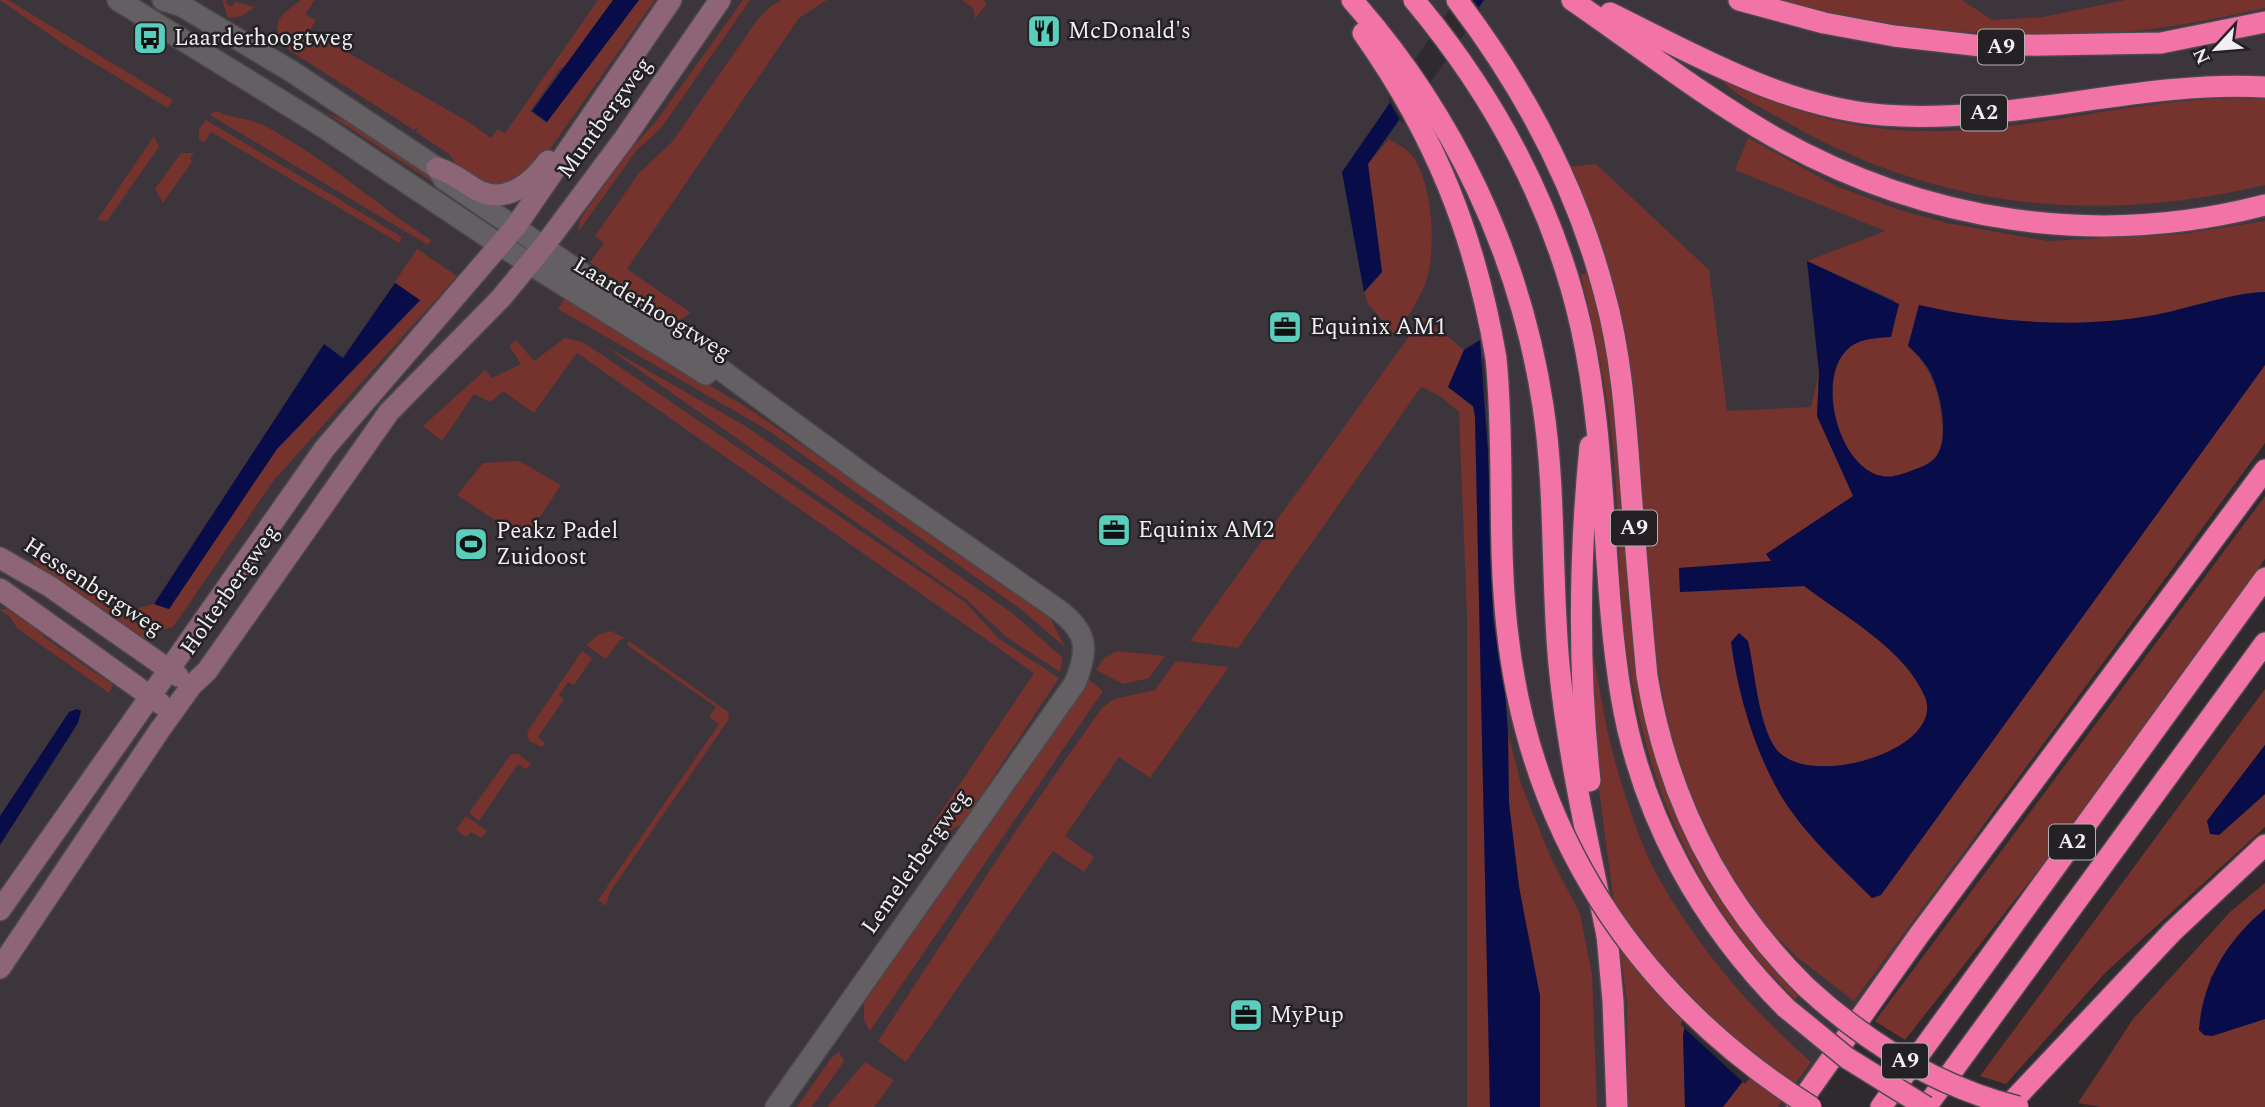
<svg xmlns="http://www.w3.org/2000/svg" width="2265" height="1107" font-family="Spectral,serif">
<style>
.built{fill:#3d353c}
.green{fill:#76322d}
.water{fill:#080d4a}
.pier{fill:#2e2a2d}
.lines{fill:none;stroke-linecap:round;stroke-linejoin:round}
.tertiary-casing{stroke:#4b484b;stroke-width:24}
.secondary-casing{stroke:#4b484b;stroke-width:24}
.motorway-casing{stroke:#4b484b;stroke-width:24}
.tertiary{stroke:#635f62;stroke-width:21}
.secondary{stroke:#8e6576;stroke-width:21}
.motorway{stroke:#f274a6;stroke-width:21}
.motorway-bridge-casing{stroke:#4b484b;stroke-width:24;stroke-linecap:butt}
.motorway-bridge{stroke:#f274a6;stroke-width:21}
.labels{text-anchor:middle;dominant-baseline:central;stroke-width:5;stroke-linejoin:round;paint-order:stroke}
.shield{fill:#242124;stroke:#b4b1b4;stroke-width:2}
.shield-label{font-size:21px;font-weight:bold;fill:#f1eff1}
.poi-label{font-size:23px;fill:#f1eff1;stroke:#242124;text-anchor:start}
.street-label{font-size:23px;fill:#f1eff1;stroke:#242124}
</style>
<rect width="100%" height="100%" fill="#2e2a2d"/>
<polygon class="built" points="0,0 2265,0 2265,397 1947,881 1788,1107 0,1107"/>
<g class="green">
<polygon points="0,0 8,0 173,100 168,108 66,46"/>
<polygon points="222,0 227,0 225,3 232,7 235,2 255,7 242,16 228,18"/>
<path d="M301,0H315L305,14L316,20L310,31L467,121L491,138L498,129L505,133L598,0H613L566,68L561,67L530,111L546,123L639,0H655L536,169L532,174L494,188L460,170L449,154L416,132L419,127L414,130L289,50C266,25 280,15 301,0Z"/>
<polygon points="743,0 750,0 662,127 636,151 578,232 580,220 624,156 654,124"/>
<polygon points="782,0 827,0 799,18 627,269 691,313 675,323 590,262 604,243 595,236 639,173 672,142 758,19 771,6"/>
<polygon points="962,0 983,0 987,3 975,19 973,8"/>
<path d="M1781,0H1962L1992,20L2043,17L2125,0H2265V8C2218,18 2171,28 2124,32C2015,40 1886,31 1781,0Z"/>
<path d="M1722,80C1788,112 1859,132 1932,131C2044,131 2152,93 2265,99V185C2097,225 1939,209 1788,123C1773,114 1729,92 1722,80Z"/>
<path d="M216,111C233,119 251,118 267,127C326,159 375,204 431,240L428,245L210,115Z"/>
<polygon points="325,112 355,125 453,191 451,194"/>
<polygon points="206,120 402,237 399,243 211,132 205,142 199,140 199,129"/>
<polygon points="154,136 159,147 107,221 97,220"/>
<path d="M1748,138L1836,186L1900,210L1947,223L2047,241L2183,234L2265,221V292C2227,293 2187,309 2149,316C2074,329 1994,322 1919,305L1908,346C1932,368 1940,394 1942,426C1944,446 1938,461 1918,468C1907,472 1895,478 1882,476C1838,468 1814,375 1850,347C1862,338 1877,338 1891,337L1894,300L1807,261L1885,231L1735,170Z"/>
<path d="M1389,139C1397,144 1409,150 1414,158C1433,187 1438,258 1423,289C1416,305 1405,320 1395,335L1368,304L1364,292L1382,272L1368,164Z"/>
<polygon points="181,153 194,153 190,158 192,162 163,203 155,189"/>
<path d="M1596,164L1709,270L1727,411L1811,407L1819,372L1817,416L1854,496L1766,554L1772,561L1679,568L1680,592L1804,586C1845,617 1905,649 1925,697C1946,750 1808,791 1776,749C1759,725 1754,670 1748,641L1731,642C1738,693 1754,749 1780,794C1803,833 1840,866 1872,898L1881,895L2265,365V443L1854,1001L1798,958L1752,912L1723,864L1694,806L1669,728L1651,627L1637,466L1567,167Z"/>
<polygon points="417,249 457,276 274,480 173,627 161,630 133,609 154,604 169,609 277,449 420,301 395,282"/>
<path d="M1591,272L1607,339L1657,755L1801,993L1795,999C1683,890 1636,759 1622,606C1618,553 1618,500 1613,447C1607,388 1595,332 1581,275Z"/>
<polygon points="565,298 754,412 1049,616 1065,647 1022,610 769,431 558,309"/>
<polygon points="1423,317 1464,350 1448,387 1473,407 1475,416 1490,1107 1467,1107 1467,616 1459,412 1440,396 1421,387 1238,648 1190,641"/>
<polygon points="565,338 583,342 965,602 999,639 1059,678 962,824 949,831 929,830 1034,673 577,353 534,413 503,391 491,402 474,394 442,441 423,426 485,370 492,378 521,364 509,346 516,340 534,361"/>
<polygon points="605,346 747,427 1012,613 1063,658 1060,672 1005,636 967,600"/>
<polygon points="519,461 561,485 525,540 457,495 483,463"/>
<polygon points="2265,496 2265,559 2051,854 1905,1040 1875,1021"/>
<polygon points="32,558 50,563 153,635 146,643 39,574"/>
<polygon points="14,607 28,616 45,638 113,685 109,693 17,628 10,617 0,610"/>
<polygon points="611,631 625,638 620,640 606,659 586,645 599,634"/>
<polygon points="629,641 728,712 729,719 610,892 606,906 598,900 719,724 709,717 716,707 627,645"/>
<path d="M1589,643C1599,675 1602,709 1610,742C1619,779 1638,839 1656,873C1694,943 1751,1010 1811,1062L1778,1107H1723L1750,1072L1683,1035L1685,1107H1628L1627,1002L1598,782Z"/>
<polygon points="582,651 592,658 574,685 568,682 559,695 564,699 538,737 545,743 542,747 529,741 527,732"/>
<polygon points="1118,651 1165,656 1149,678 1123,684 1096,670 1104,658"/>
<polygon points="1176,661 1229,667 1150,778 1119,757 1065,836 1094,857 1084,872 1053,851 906,1062 878,1041 1015,832 1101,709 1114,699 1155,690"/>
<polygon points="1088,679 1103,691 870,1031 864,1020 864,1003"/>
<polygon points="2265,689 2265,745 2207,821 2219,835 2265,794 2265,827 2105,973 2006,1084 1980,1076"/>
<polygon points="1508,733 1521,784 1551,858 1580,914 1592,975 1597,1107 1540,1107 1540,996 1519,887 1509,803"/>
<polygon points="511,754 518,754 531,764 526,769 518,764 479,821 469,813"/>
<polygon points="466,816 487,831 482,838 471,832 466,837 456,830"/>
<polygon points="2265,883 2265,909 2211,977 2199,1030 2212,1036 2265,1019 2265,1107 2101,1107 2078,1103 2133,1019 2230,912"/>
<polygon points="839,1052 844,1061 812,1107 797,1107 832,1057"/>
<polygon points="865,1062 894,1080 874,1107 827,1107"/>
</g>
<g class="water">
<polygon points="613,0 639,0 547,122 532,111"/>
<polygon points="1461,0 1484,0 1368,164 1382,272 1364,292 1342,172"/>
<path d="M1807,261L1899,304L1891,337C1877,338 1862,338 1850,347C1814,375 1838,468 1882,476C1893,478 1903,474 1913,470C1922,467 1930,464 1936,457C1950,438 1941,394 1931,374C1926,363 1917,354 1908,346L1919,305C1993,322 2074,329 2149,316C2185,310 2231,293 2265,292V365L1881,895L1872,898C1840,866 1803,833 1780,794C1754,749 1738,694 1731,642L1739,633L1748,641C1755,671 1758,724 1776,749C1808,791 1946,750 1925,697C1905,649 1845,617 1804,586L1680,592L1679,568L1771,561L1766,554L1853,496L1817,416L1819,372Z"/>
<polygon points="395,283 420,300 277,449 169,609 154,604 324,344 343,358"/>
<polygon points="1480,340 1508,733 1509,803 1519,887 1540,996 1540,1107 1490,1107 1475,416 1473,406 1448,387 1464,350"/>
<polygon points="77,709 81,711 78,723 0,845 0,816 69,712"/>
<polygon points="2265,745 2265,794 2219,835 2210,834 2207,821"/>
<path d="M2265,909V1019L2212,1036L2204,1035L2199,1030C2202,981 2228,939 2265,909Z"/>
<polygon points="1686,1019 1750,1072 1723,1107 1685,1107 1683,1035"/>
</g>
<g class="pier">
<polygon points="1456,0 1473,0 1481,10 1402,124 1388,99"/>
<polygon points="1481,359 1485,359 1511,714 1493,619 1487,412"/>
<polygon points="1683,1018 1753,1074 1745,1084 1681,1025"/>
</g>
<g class="lines">
<g class="tertiary-casing">
<g id="tertiary">
<polyline points="118,0 322,126 500,245 706,374"/>
<path d="M163,0L182,6L291,71L437,168L444,179L698,353L867,477L1057,609C1088,632 1089,649 1075,683L776,1107"/>
</g>
</g>
<g class="secondary-casing">
<g id="secondary">
<path d="M437,168C452,172 463,182 477,190C506,205 532,183 548,161"/>
<polyline points="0,558 49,586 178,676"/>
<polyline points="0,589 161,704"/>
<polyline points="0,910 325,448 516,226 671,0"/>
<polyline points="0,968 159,731 192,685 207,671 389,412 501,298 544,246 624,139 720,0"/>
</g>
</g>
<g class="motorway-casing">
<g id="motorway">
<path d="M1352,0C1453,114 1520,254 1543,406C1556,491 1551,579 1559,665C1568,756 1589,846 1607,936"/>
<path d="M1414,0C1493,94 1554,206 1581,327C1608,448 1601,573 1621,695C1641,816 1701,923 1786,1008"/>
<path d="M1457,0C1523,87 1576,185 1604,292C1622,356 1626,424 1631,491C1636,553 1641,614 1647,676C1667,797 1719,901 1806,987"/>
<path d="M1572,0C1639,46 1704,97 1774,137C1925,222 2096,249 2265,205"/>
<polyline points="1739,0 1824,23 1894,36 1981,46 2161,43 2265,22"/>
<path d="M1610,13C1697,56 1785,107 1883,115C2011,125 2137,80 2265,87"/>
<path d="M1363,33C1435,135 1475,235 1496,358"/>
<path d="M1590,781C1578,669 1579,558 1590,446"/>
<polyline points="1606,924 1613,1001 1617,1107"/>
<polyline points="1797,1107 1919,935 2265,470"/>
<polyline points="1881,1107 2265,578"/>
<polyline points="1926,1107 2265,643"/>
<polyline points="2007,1107 2173,931 2265,845"/>
</g>
</g>
<use href="#tertiary" class="tertiary"/>
<use href="#secondary" class="secondary"/>
<use href="#motorway" class="motorway"/>
<g class="motorway-bridge-casing">
<g id="motorway-bridge">
<path d="M1496,358C1505,448 1497,538 1507,628C1529,834 1637,997 1811,1107"/>
<path d="M1806,987C1867,1043 1938,1087 2018,1107"/>
<polyline points="1786,1008 1847,1058 1926,1107"/>
</g>
</g>
<use href="#motorway-bridge" class="motorway-bridge"/>
</g>
<defs>
<g id="restaurant-square" transform="scale(1.75)"><rect x="-9" y="-9" width="18" height="18" rx="4" fill="#5acebc" stroke="#242124"/><path d="M-5-6h1v4h1v-4h1v4h1v-4h1v5L-1.5 .5V6h-2V.5L-5-1ZM5-6V6H3V1.5H1.5Q1.5-4 5-6Z" fill="#111"/></g>
<g id="bus-square" transform="scale(1.75)"><rect x="-9" y="-9" width="18" height="18" rx="4" fill="#5acebc" stroke="#242124"/><path d="M-5-6H5V4H4V6H2V4H-2V6H-4V4H-5ZM-3.5-4V0h7V-4ZM-3.5 1.2v1.5H-2V1.2ZM2 1.2v1.5H3.5V1.2Z" fill="#111"/></g>
<g id="office-square" transform="scale(1.75)"><rect x="-9" y="-9" width="18" height="18" rx="4" fill="#5acebc" stroke="#242124"/><path d="M-6-3h4V-5.5h4V-3h4V5H-6ZM-1-4.5V-3h2v-1.5ZM-6 0V1H6V0Z" fill="#111"/></g>
<g id="stadium-square" transform="scale(1.75)"><rect x="-9" y="-9" width="18" height="18" rx="4" fill="#5acebc" stroke="#242124"/><path d="M0-5a6.5 5 0 1 0 0 10a6.5 5 0 1 0 0-10ZM-3.5-1.8h7v3.6h-7Z" fill="#111"/></g>
</defs>
<g fill-rule="evenodd">
<use href="#restaurant-square" x="1044" y="31"/>
<use href="#bus-square" x="150" y="38"/>
<use href="#office-square" x="1285" y="327"/>
<use href="#office-square" x="1114" y="530"/>
<use href="#stadium-square" x="471" y="544"/>
<use href="#office-square" x="1246" y="1015"/>
</g>
<g class="labels">
<g class="shield">
<rect x="1978" y="29.5" width="46" height="35" rx="5"/>
<rect x="1961" y="95.5" width="46" height="35" rx="5"/>
<rect x="1611" y="510.5" width="46" height="35" rx="5"/>
<rect x="2049" y="824.5" width="46" height="35" rx="5"/>
<rect x="1882" y="1043.5" width="46" height="35" rx="5"/>
</g>
<g class="shield-label">
<text x="2001" y="47">A9</text>
<text x="1984" y="113">A2</text>
<text x="1634" y="528">A9</text>
<text x="2072" y="842">A2</text>
<text x="1905" y="1061">A9</text>
</g>
<g class="poi-label">
<text x="1068" y="31">McDonald's</text>
<text x="174" y="38">Laarderhoogtweg</text>
<text x="1310" y="327">Equinix AM1</text>
<text x="1138" y="530">Equinix AM2</text>
<text x="496" y="531">Peakz Padel<tspan x="496" dy="26">Zuidoost</tspan></text>
<text x="1270" y="1015">MyPup</text>
</g>
<g class="street-label">
<text transform="translate(605 118) rotate(-54)">Muntbergweg</text>
<text transform="translate(652 309) rotate(31)">Laarderhoogtweg</text>
<text transform="translate(93 587) rotate(33)">Hessenbergweg</text>
<text transform="translate(230 590) rotate(-55)">Holterbergweg</text>
<text transform="translate(916 862) rotate(-55)">Lemelerbergweg</text>
</g>
</g>
<g transform="translate(2216 49) rotate(244)" stroke="#242124" stroke-width="5" paint-order="stroke">
<path d="M0-5L12 26L0 18L-12 26Z" fill="#f1eff1"/>
<text y="-10" font-size="19" font-weight="bold" text-anchor="middle" fill="#f1eff1">N</text>
</g>
</svg>
